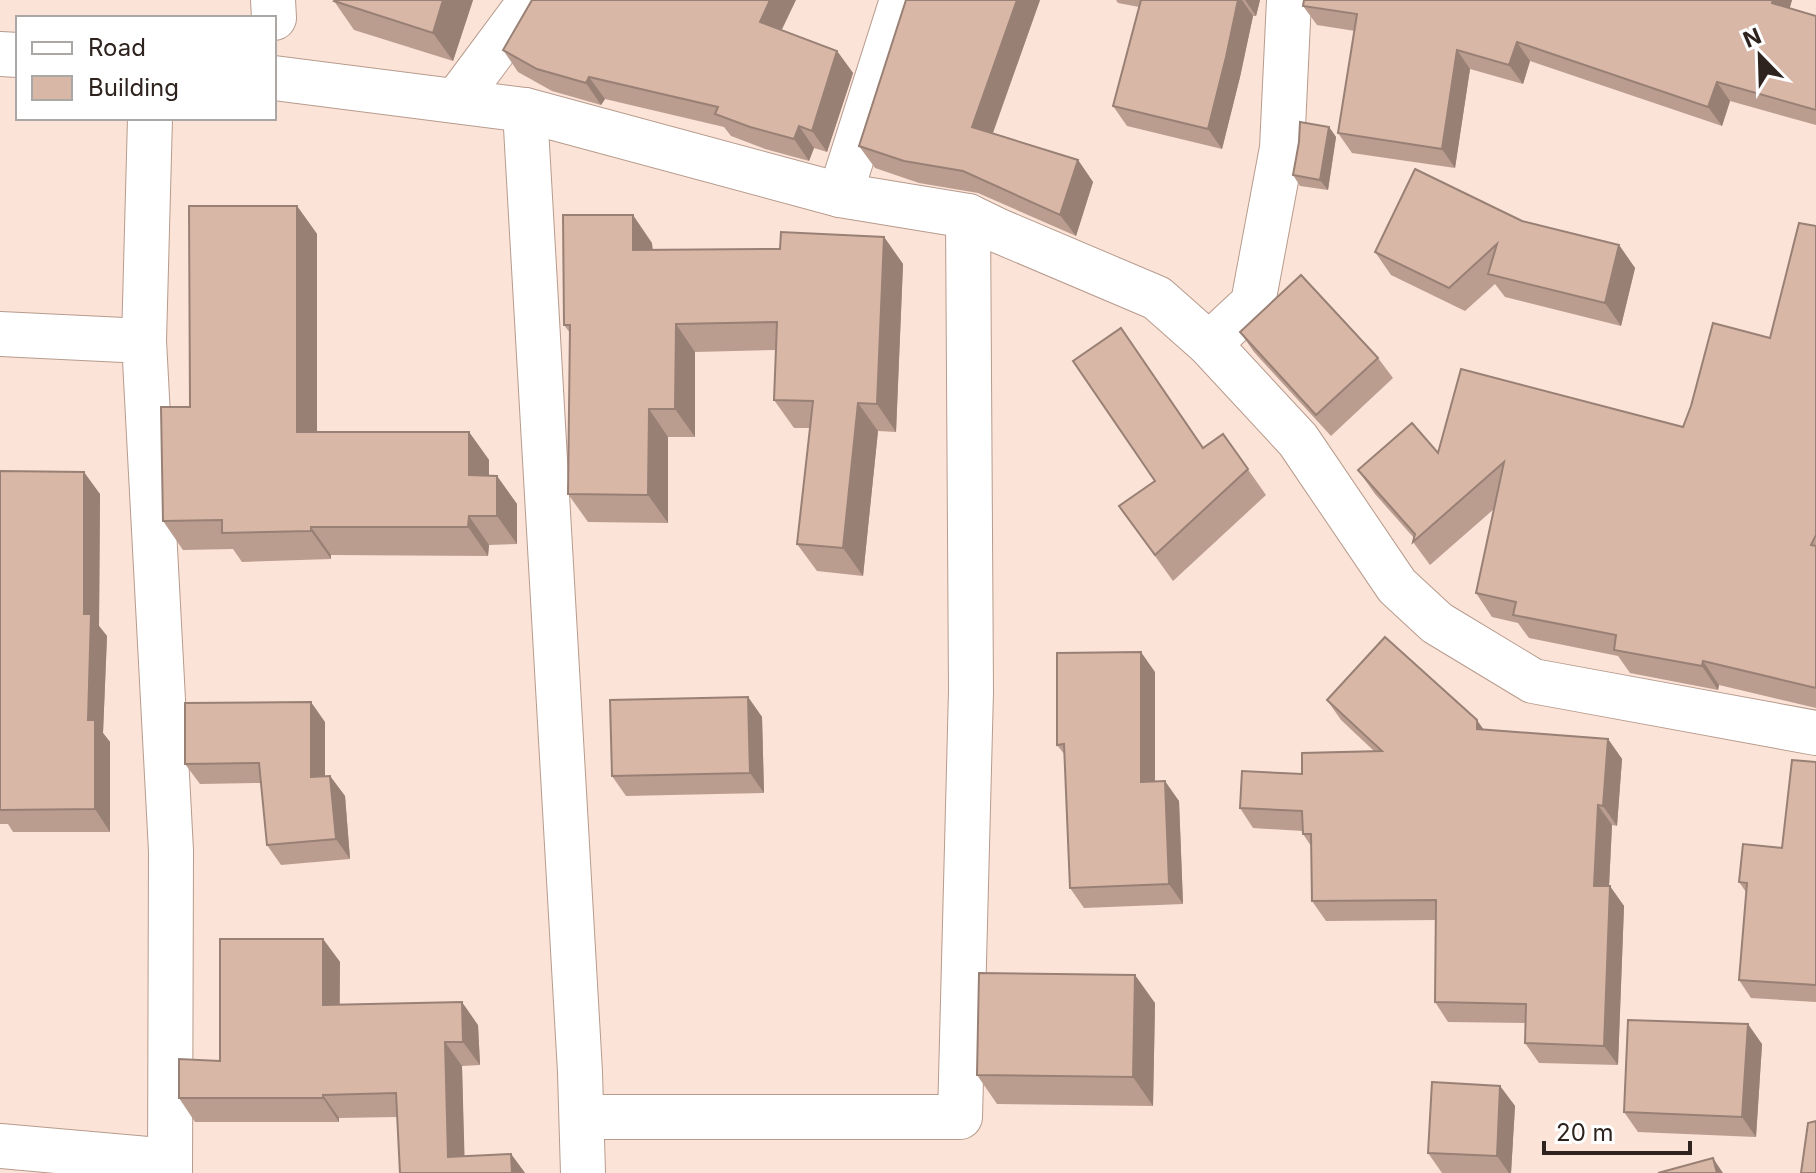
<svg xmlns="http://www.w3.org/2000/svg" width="1816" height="1173" font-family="Inter,sans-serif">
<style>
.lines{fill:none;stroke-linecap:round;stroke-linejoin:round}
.minor-casing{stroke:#b79b8d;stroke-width:46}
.minor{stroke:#fff;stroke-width:44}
.wall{fill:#bb9d90}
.shaded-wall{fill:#988075}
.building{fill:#d9b7a7;stroke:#988075;stroke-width:2}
</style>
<rect width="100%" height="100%" fill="#fbe3d7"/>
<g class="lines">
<g class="minor-casing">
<g id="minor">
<polyline points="273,0 274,18"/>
<polyline points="0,54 18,55"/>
<polyline points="274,78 525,110 840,195 968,216 999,231 1157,298 1209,344 1298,440 1397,586 1437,623 1533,681 1816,733"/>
<polyline points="456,101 531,0"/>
<polyline points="525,110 580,1072 583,1173"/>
<polyline points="840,195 902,0"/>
<polyline points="0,334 144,341 171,851 170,1173"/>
<polyline points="144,341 150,118"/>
<polyline points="1209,344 1253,303 1282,148 1289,0"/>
<polyline points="582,1117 960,1117 971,691 968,216"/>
<polyline points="0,1146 170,1161"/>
</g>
</g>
<use href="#minor" class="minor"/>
</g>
<g class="wall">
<polygon points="335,0 473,0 453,61 354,30 334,1"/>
<polygon points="1040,0 993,133 1078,160 1093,182 1076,236 978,193 919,183 875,168 859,146"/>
<polygon points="1116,0 1260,0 1256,16 1253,16 1240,77 1222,149 1127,126 1113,106 1139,7 1118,3"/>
<polygon points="1304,0 1792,0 1789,8 1816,16 1816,125 1730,101 1722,126 1530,61 1523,84 1470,69 1455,168 1352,153 1338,133 1355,31 1317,25 1303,6"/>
<polygon points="782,30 837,51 853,73 827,152 814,148 809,161 765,149 731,136 724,127 605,99 601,105 552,91 518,72 503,50"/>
<polygon points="1329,127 1336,137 1328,190 1300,186 1293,175 1299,142"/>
<polygon points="297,206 317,234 317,432 469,432 489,460 489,476 497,476 517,504 517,544 489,545 488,556 331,555 331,559 242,562 233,549 183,550 163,521 190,407"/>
<polygon points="1522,221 1619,245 1635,268 1621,326 1505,297 1495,284 1465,311 1391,275 1375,252"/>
<polygon points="1816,226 1816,708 1719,685 1718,690 1630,673 1618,656 1529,638 1518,623 1492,617 1476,593 1494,509 1430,565 1413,542 1414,538 1375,494 1358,470 1438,453 1683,427 1770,338"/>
<polygon points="884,237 903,264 896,432 878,431 863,576 817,571 797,544 810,428 794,428 774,400 776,350 695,352 695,437 668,437 668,523 588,522 568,494 570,333 564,325 652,243 653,250 780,249"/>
<polygon points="1240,332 1378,358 1393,378 1331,436 1254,352"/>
<polygon points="1223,434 1266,495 1173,581 1119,506"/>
<polygon points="0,471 100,494 99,626 107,636 103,733 110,742 110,832 13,832 8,824 0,824"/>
<polygon points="1155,672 1155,781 1179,801 1183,904 1084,908 1070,888 1065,755 1057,745"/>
<polygon points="748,697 762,717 764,793 626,796 612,776"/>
<polygon points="1327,700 1484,730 1608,739 1622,759 1617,826 1612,825 1609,886 1624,906 1618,1065 1539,1063 1525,1043 1526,1023 1448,1022 1435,1002 1436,920 1326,921 1312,901 1311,846 1303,834 1303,831 1253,828 1240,808 1302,774 1374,751 1341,720"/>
<polygon points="325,722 325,776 330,776 345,796 350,859 281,865 267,845 261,783 200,784 185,764"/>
<polygon points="1816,762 1816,1002 1751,998 1739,980 1746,892 1739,882 1782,848"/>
<polygon points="323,939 340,962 340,1005 478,1025 480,1065 462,1066 464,1156 511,1154 525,1173 400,1173 397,1117 339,1118 339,1122 195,1122 179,1098 220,1061"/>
<polygon points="1155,1003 1153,1106 997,1104 977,1075"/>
<polygon points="1762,1044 1756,1137 1638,1132 1624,1112"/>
<polygon points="1500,1086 1515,1106 1511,1173 1442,1173 1428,1153"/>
</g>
<g class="shaded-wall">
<polygon points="443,0 473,0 453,61 433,33"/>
<polygon points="770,0 796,0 775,44 760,22"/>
<polygon points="1017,0 1040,0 987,149 972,127"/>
<polygon points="1238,0 1242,0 1253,16 1240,77 1222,149 1208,129"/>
<polygon points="1245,0 1260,0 1256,16"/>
<polygon points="1773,0 1792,0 1786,22 1772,3"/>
<polygon points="1517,42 1530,61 1523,84 1509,65"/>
<polygon points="1457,50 1470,69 1455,168 1442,149"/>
<polygon points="837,51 853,73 827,152 812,131"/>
<polygon points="589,77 605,99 601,105 586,83"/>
<polygon points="1717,82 1730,101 1722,126 1708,107"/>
<polygon points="799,126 814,148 809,161 794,139"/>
<polygon points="1329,127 1336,137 1328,190 1320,180"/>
<polygon points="1078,160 1093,182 1076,236 1060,215"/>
<polygon points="297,206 317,234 317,461 297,432"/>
<polygon points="633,215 652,243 653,278 633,250"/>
<polygon points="884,237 903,264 896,432 877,404"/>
<polygon points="1619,245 1635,268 1621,326 1605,303"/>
<polygon points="676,324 695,352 695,437 675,409"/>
<polygon points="858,403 878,431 863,576 843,548"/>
<polygon points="649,409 668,437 668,523 648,495"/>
<polygon points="469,432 489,460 489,504 469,475"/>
<polygon points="84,472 100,494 99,626 107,636 103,733 110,742 110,832 95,809 88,720 84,614"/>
<polygon points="497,476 517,504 517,544 497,516"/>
<polygon points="469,516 489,545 488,556 468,527"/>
<polygon points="311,527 331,555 331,559 311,531"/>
<polygon points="1141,652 1155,672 1155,802 1141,782"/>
<polygon points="1703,661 1719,685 1718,690 1702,666"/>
<polygon points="748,697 762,717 764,793 750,773"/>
<polygon points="311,702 325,722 325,797 311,777"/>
<polygon points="1477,720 1491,740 1477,729"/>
<polygon points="1608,739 1622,759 1617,826 1603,806"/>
<polygon points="330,776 345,796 350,859 336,839"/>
<polygon points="1165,781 1179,801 1183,904 1169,884"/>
<polygon points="1598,805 1612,825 1608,906 1594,886"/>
<polygon points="1610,886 1624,906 1618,1065 1604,1046"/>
<polygon points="323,939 340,962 339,1029 323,1005"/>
<polygon points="1135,975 1155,1003 1153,1106 1133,1077"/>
<polygon points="462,1002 478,1025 480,1065 463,1042"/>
<polygon points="1748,1024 1762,1044 1756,1137 1742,1117"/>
<polygon points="445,1042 462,1066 465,1173 448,1157"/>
<polygon points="1500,1086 1515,1106 1511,1173 1509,1173 1497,1156"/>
<polygon points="323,1095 339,1118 339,1122 323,1098"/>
<polygon points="511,1154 525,1173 512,1173"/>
<polygon points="1713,1158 1723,1173 1717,1173"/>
</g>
<g class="building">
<polygon points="335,0 443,0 433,33 334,1"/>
<polygon points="532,0 770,0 760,22 837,51 812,131 799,126 794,139 750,127 715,114 718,107 589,77 586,83 537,69 503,50"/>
<polygon points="906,0 1017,0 972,127 1078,160 1060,215 963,171 904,161 859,146"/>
<polygon points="1141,0 1238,0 1226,57 1208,129 1113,106"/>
<polygon points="1304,0 1773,0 1772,3 1816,16 1816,110 1717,82 1708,107 1517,42 1509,65 1457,50 1442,149 1338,133 1357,14 1303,6"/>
<polygon points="1300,122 1329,127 1320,180 1293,175 1299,142"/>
<polygon points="1415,169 1522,221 1619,245 1605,303 1488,274 1497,244 1449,288 1375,252"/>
<polygon points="189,206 297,206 297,432 469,432 469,475 497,476 497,516 469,516 468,527 311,527 311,531 222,533 222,520 163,521 161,407 190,407"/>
<polygon points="563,215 633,215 633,250 780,249 781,232 884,237 877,404 858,403 843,548 797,544 813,401 774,400 777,322 676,324 675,409 649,409 648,495 568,494 570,325 564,325"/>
<polygon points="1799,223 1816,226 1816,535 1811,545 1816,546 1816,688 1703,661 1702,666 1614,650 1616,635 1513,615 1516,602 1476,593 1504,462 1413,542 1415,534 1358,470 1412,423 1438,453 1461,369 1683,427 1691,406 1713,323 1770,338"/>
<polygon points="1301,275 1378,358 1316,415 1240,332"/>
<polygon points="1121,328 1203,448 1223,434 1248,469 1155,555 1119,506 1155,481 1073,361"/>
<polygon points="0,471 84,472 84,614 91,614 88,720 95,720 95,809 0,810"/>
<polygon points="1385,637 1477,720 1477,729 1608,739 1603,806 1598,805 1594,886 1610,886 1604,1046 1525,1043 1526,1004 1435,1002 1436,900 1312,901 1311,834 1303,834 1302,811 1240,808 1242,771 1302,774 1302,753 1382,751 1327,700"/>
<polygon points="1141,652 1141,782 1165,781 1169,884 1070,888 1064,744 1057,745 1057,653"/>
<polygon points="748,697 750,773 612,776 610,700"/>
<polygon points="311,702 311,777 330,776 336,839 267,845 259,763 185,764 185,703"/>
<polygon points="1792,760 1816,762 1816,985 1739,980 1747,883 1739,882 1743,844 1782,848"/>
<polygon points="220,939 323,939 323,1005 462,1002 463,1042 445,1042 448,1157 511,1154 512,1173 400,1173 396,1093 323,1095 323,1098 179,1098 179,1059 220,1061"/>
<polygon points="979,973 1135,975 1133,1077 977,1075"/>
<polygon points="1628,1020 1748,1024 1742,1117 1624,1112"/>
<polygon points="1432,1082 1500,1086 1497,1156 1428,1153"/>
<polygon points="1816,1121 1816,1173 1801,1173 1808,1123"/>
<polygon points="1713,1158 1717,1173 1658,1173"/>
</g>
<rect x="16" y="16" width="260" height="104" fill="#ffffff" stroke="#aba7a5" stroke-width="2"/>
<rect x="32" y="42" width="40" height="12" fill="#ffffff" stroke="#aba7a5" stroke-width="2"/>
<text x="88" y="56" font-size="24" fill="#2e231e">Road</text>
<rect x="32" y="76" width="40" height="24" fill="#d9b7a7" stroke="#aba7a5" stroke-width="2"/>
<text x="88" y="96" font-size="24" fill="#2e231e">Building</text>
<g transform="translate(1760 56) rotate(337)" stroke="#ffffff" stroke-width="6" paint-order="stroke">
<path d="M0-6L14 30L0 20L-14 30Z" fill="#2e231e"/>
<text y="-12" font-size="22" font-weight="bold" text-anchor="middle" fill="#2e231e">N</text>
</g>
<path d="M1544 1141v12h146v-12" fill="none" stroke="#2e231e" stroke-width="4"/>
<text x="1556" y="1141" font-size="24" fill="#2e231e" stroke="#ffffff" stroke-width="6" paint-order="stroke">20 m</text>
</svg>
